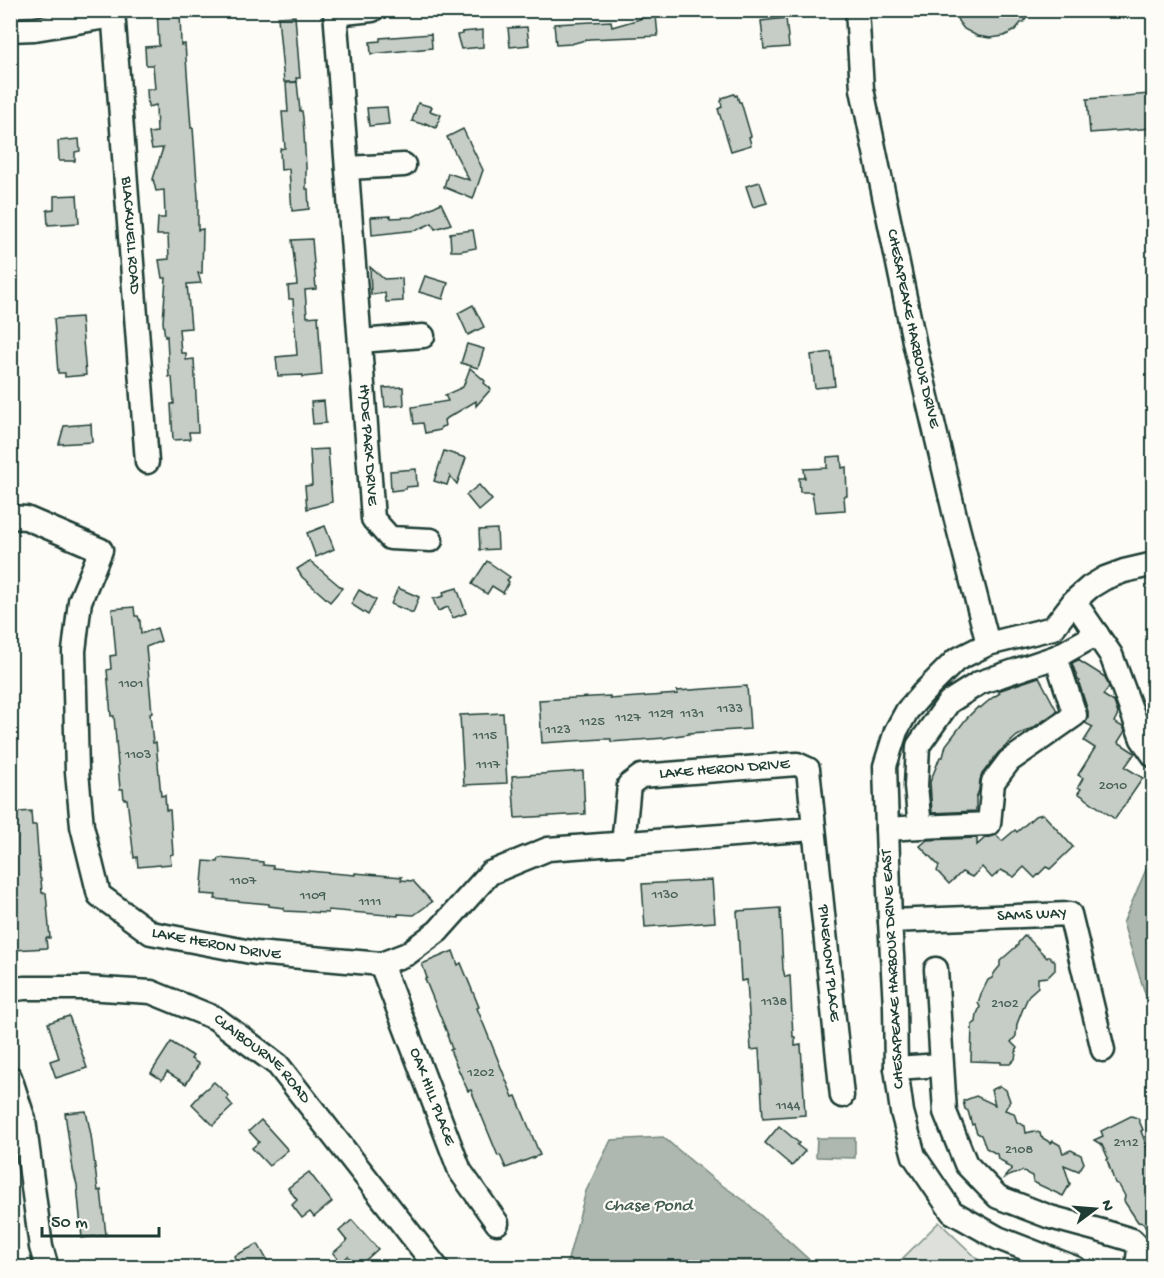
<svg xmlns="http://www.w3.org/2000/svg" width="1164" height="1278" font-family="'Gochi Hand',sans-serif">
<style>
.green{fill:#dde0db;stroke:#7e8e88;stroke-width:1.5}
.water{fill:#aeb8b1;stroke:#75877f;stroke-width:1.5}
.building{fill:#c6cdc7;stroke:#1f3d34;stroke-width:1.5}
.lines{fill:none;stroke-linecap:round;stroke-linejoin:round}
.minor-casing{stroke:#1f3d34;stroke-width:27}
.minor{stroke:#fdfcf7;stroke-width:22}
.labels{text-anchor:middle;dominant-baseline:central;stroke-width:4.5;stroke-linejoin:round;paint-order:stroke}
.number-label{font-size:14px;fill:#496159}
.street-label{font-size:16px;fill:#1f3d34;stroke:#fdfcf7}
.water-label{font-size:18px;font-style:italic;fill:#435c53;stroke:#fdfcf7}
</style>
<rect width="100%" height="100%" fill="#fdfcf7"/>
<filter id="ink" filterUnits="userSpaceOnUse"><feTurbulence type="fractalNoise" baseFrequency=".0167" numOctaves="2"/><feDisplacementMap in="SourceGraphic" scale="12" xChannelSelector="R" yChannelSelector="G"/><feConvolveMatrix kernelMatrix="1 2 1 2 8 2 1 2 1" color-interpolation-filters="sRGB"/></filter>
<g filter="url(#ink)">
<polygon class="green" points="939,1222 986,1267 894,1267"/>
<g class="water">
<polygon points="1153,857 1153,1019 1123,923 1151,858"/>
<polygon points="663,1137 713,1179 745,1201 817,1267 566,1267 586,1191 611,1140"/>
<polygon points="817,1138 855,1138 855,1158 816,1157"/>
</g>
<g class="building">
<polygon points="157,10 180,10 181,45 185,44 191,128 193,128 198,197 198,230 203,229 202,273 198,273 201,283 187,284 191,328 179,329 181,353 186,353 186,360 194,359 198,432 189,432 190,439 173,440 171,404 174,404 172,377 169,377 167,336 165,337 163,322 166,278 162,278 159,260 169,259 168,235 157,235 158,218 165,218 164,190 156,191 153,179 163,148 152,149 150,140 149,133 157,132 156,105 148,107 147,89 155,89 153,65 146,65 145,47 159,46"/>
<polygon points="955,10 1031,10 1024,22 1021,23 1014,31 1004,36 990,38 977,36 964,29 958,21"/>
<polygon points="295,16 300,78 296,78 297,82 284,82 278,17"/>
<polygon points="656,16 658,36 589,39 571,44 556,45 554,24 611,21 612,27 640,19 640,18"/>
<polygon points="786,18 789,47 764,49 761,21"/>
<polygon points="527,27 529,45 510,47 508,28"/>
<polygon points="483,30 483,47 461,49 457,35 463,34 462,32"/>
<polygon points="431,34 432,48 371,54 370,42 380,41 380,38"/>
<polygon points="297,82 300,111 302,111 303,118 306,167 306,189 308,189 309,209 292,211 289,169 281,170 280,149 285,148 282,112 288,112 286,83"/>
<polygon points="734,94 735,96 737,95 739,102 741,102 751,136 749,137 751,145 731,151 718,109 722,107 721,101 722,100 722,98"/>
<polygon points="1150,94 1153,128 1090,133 1087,99"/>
<polygon points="418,103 432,107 430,111 441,115 436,128 425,123 425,125 412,121"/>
<polygon points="387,107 389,124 369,126 367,108"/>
<polygon points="463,129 483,170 473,199 444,187 448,173 469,180 447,137"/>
<polygon points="79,139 80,151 75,152 75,161 59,161 58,141"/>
<polygon points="760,182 767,203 753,207 746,186"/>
<polygon points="77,195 79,223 48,225 47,210 54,209 54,196"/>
<polygon points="441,203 451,224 435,229 432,223 417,230 372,235 371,217 391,216 391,218 413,217"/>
<polygon points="473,230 476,248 460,251 451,251 450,233"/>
<polygon points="312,239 316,289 305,290 307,317 318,316 322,375 303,377 303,375 278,376 276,357 297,355 293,299 289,299 288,286 297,285 292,240"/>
<polygon points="370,267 384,279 402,278 403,301 386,302 385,293 371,295"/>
<polygon points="425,276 448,283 443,299 419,292"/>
<polygon points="473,305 484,327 468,335 458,313"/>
<polygon points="81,317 86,375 65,377 65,373 58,373 54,319"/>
<polygon points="467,344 484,349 478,368 461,363"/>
<polygon points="831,352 835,386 815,388 811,355"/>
<polygon points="470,368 485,381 484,383 491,389 476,406 476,401 444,420 445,426 441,427 440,430 425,433 423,423 414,424 412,407 448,401 445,395 463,387"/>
<polygon points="403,387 404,405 385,407 383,388"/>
<polygon points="324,401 326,423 313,424 311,402"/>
<polygon points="91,424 92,442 59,444 64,426"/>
<polygon points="328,449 332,502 307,509 305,486 312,485 310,450"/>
<polygon points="444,451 466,458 457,484 450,476 447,485 434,481"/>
<polygon points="841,456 842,468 846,467 847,496 844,496 845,510 815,512 812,492 800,492 799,478 805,478 804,469 827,468 827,457"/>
<polygon points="416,469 417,486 406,487 406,489 391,491 390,471"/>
<polygon points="479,485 492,500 479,511 466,495"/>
<polygon points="325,526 334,549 316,557 307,533"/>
<polygon points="497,529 498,549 480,550 479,530"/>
<polygon points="310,561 342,588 330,602 302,577 297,569"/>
<polygon points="487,561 510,577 507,580 509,582 503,593 492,586 487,594 472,584"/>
<polygon points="398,588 419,597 413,613 391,604"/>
<polygon points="457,588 466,613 453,618 448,607 438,611 433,599 444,596 443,592"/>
<polygon points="359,590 376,600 368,615 351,604"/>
<polygon points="134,607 135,616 138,616 140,621 141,634 157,628 161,641 146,647 152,713 150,714 153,743 156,742 161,796 165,795 166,810 170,810 173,854 170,855 171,864 138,867 137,857 134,858 127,799 124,799 123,789 120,789 114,716 111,716 107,670 111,669 110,656 116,655 112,609"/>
<polygon points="1078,660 1105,677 1109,687 1103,695 1114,702 1118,714 1114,722 1123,727 1125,731 1118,742 1135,753 1125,767 1143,778 1115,819 1078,793 1081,789 1078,787 1083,778 1078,775 1095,748 1084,741 1093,727 1085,723 1088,719 1088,711 1079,683 1080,681 1078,680 1072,663"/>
<polygon points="1039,677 1057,711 1034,727 1017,736 998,753 982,774 980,780 979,790 976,798 976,811 932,813 930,782 940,757 943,757 946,745 966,719 978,707 980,708 992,698 1000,693 998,691"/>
<polygon points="747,686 750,729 689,733 689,734 674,736 665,738 611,742 611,739 603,739 542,743 539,700 610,696 610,699 678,694 677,691"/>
<polygon points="503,713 507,783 464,785 460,715"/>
<polygon points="583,771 585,814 515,818 512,776"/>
<polygon points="31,811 32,825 36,825 40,879 41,879 42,893 46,893 50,938 46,938 47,948 14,950 14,940 10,941 10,813"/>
<polygon points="1043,814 1073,847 1050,869 1046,867 1035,878 1024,867 1014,877 1001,870 992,878 982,867 972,877 962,872 949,884 937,871 939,866 920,846 927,840 977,838 977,845 985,838 996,835 1002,841 1015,830 1017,832 1035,816"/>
<polygon points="219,858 263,862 263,865 273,866 273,868 355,875 355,873 402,877 401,880 413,881 432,902 414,915 398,914 398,916 328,910 328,913 284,911 284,908 269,906 269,904 215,899 216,895 201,894 204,861 218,862"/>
<polygon points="712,880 715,922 645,927 642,884"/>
<polygon points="780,908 783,969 785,977 790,976 793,1037 795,1037 795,1046 801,1045 805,1115 763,1118 759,1049 751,1050 747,980 741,981 737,911"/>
<polygon points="1025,935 1047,958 1049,956 1055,962 1055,970 1048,977 1038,978 1038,987 1029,995 1024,1006 1017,1024 1016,1036 1011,1042 1017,1048 1015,1059 1010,1064 1001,1064 1001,1062 971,1061 972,1025 976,1022 977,1014 980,1007 978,1003 981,994 988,980 992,978 995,972 1000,966 1000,961 1018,945 1018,943"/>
<polygon points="453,951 458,965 461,963 479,1007 477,1008 513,1097 516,1096 540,1155 506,1168 500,1155 498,1156 471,1090 468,1091 455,1062 450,1050 452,1049 447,1035 448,1035 425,979 427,978 422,964"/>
<polygon points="69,1016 87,1068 56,1078 50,1061 59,1058 48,1023"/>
<polygon points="171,1042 193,1056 191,1059 199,1064 186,1084 167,1072 162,1080 151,1073"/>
<polygon points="214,1082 229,1096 227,1099 233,1106 213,1125 192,1104 201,1094 200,1094"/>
<polygon points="1000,1086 1006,1090 1010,1101 1005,1110 1014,1113 1017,1122 1025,1126 1026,1133 1034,1131 1040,1133 1041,1137 1051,1143 1053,1141 1060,1145 1063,1153 1071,1150 1081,1155 1084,1163 1079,1171 1064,1165 1070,1184 1063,1196 1033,1182 1032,1176 1022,1171 1004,1178 1012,1168 1005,1165 1006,1163 998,1159 997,1154 986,1148 981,1135 977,1133 974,1124 972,1125 968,1111 965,1109 963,1101 976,1096 995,1105 991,1090"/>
<polygon points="86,1111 91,1135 98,1191 101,1190 106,1235 82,1238 77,1185 73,1170 65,1113"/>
<polygon points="1131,1116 1138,1118 1143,1130 1141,1131 1149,1152 1149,1159 1154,1160 1154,1242 1143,1223 1138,1222 1124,1201 1125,1196 1119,1185 1115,1183 1107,1160 1108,1158 1102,1145 1094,1140 1103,1136 1101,1131"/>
<polygon points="261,1120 288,1150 269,1166 252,1148 259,1142 249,1131"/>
<polygon points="779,1126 799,1143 797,1145 805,1151 792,1166 765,1143"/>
<polygon points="309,1172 332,1202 314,1217 310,1212 302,1218 292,1205 297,1200 288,1188"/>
<polygon points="352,1220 378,1249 358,1267 348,1256 341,1263 333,1253 347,1241 339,1231"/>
<polygon points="258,1244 268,1262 258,1268 240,1268 234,1256"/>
</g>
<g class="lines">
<g class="minor-casing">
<g id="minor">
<path id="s1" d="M113,10L147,462"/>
<path id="s2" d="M335,10L373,519L390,538L431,540"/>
<path id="s3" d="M857,10L862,89L915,346L956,520L988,644"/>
<polyline points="335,14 372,10"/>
<polyline points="10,30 35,29 113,16"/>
<polyline points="347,168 404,165"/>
<polyline points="360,341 423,336"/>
<path id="s4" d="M10,517L26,518L101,550L80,601L74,651L77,772L82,826L99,895L151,933L256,953L381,964L407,954L438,931L490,873L548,849L813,829"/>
<polyline points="1074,601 1111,655 1142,739 1154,756"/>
<polyline points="920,827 989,824 993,782 1009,761 1075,715 1056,657"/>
<polyline points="887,829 920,827 916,786 918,746 949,702 979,683 1056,657 1097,634"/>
<path id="s5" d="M623,844L629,785L641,776L797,764L808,769L842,1096"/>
<path id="s6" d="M890,921L1070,914L1103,1050"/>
<path id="s7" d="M381,964L460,1171L497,1223"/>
<polyline points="936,969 945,1112 966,1164 998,1197 1050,1217 1102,1231 1132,1240 1136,1244 1139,1249 1137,1268"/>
<path id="s8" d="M10,990L24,988H85L151,992L215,1018L278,1065L437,1268"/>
<polyline points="896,1068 941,1065"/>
<polyline points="10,1077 24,1120 41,1247 47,1268"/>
<polyline points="1075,1268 998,1238 952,1212 914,1156 902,1112 896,1068 895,1006 890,921 885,766 896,731 907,711 923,693 956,660 988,644 1053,628 1074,601 1090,587 1105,578 1124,571 1154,564"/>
</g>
</g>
<use href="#minor" class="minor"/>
</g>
</g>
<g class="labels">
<g class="number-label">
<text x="131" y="684">1101</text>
<text x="730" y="709">1133</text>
<text x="661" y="714">1129</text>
<text x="692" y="714">1131</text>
<text x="628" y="718">1127</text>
<text x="592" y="722">1125</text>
<text x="558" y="730">1123</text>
<text x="485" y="736">1115</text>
<text x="138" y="755">1103</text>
<text x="488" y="765">1117</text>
<text x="1113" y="786">2010</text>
<text x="243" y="881">1107</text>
<text x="665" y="895">1130</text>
<text x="313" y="896">1109</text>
<text x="370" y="902">1111</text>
<text x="774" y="1002">1138</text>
<text x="1005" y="1004">2102</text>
<text x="481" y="1073">1202</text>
<text x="788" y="1106">1144</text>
<text x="1126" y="1143">2112</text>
<text x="1019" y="1150">2108</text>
</g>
<g class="street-label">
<text stroke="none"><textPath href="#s1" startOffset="226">BLACKWELL ROAD</textPath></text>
<text stroke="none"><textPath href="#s3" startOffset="324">CHESAPEAKE HARBOUR DRIVE</textPath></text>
<text stroke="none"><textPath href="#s2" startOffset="436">HYDE PARK DRIVE</textPath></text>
<text stroke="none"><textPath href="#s5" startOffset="158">LAKE HERON DRIVE</textPath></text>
<text stroke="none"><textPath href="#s6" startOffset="142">SAMS WAY</textPath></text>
<text stroke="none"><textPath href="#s4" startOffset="580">LAKE HERON DRIVE</textPath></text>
<text stroke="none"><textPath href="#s5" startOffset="438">PINEMONT PLACE</textPath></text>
<text transform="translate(894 969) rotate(-93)">CHESAPEAKE HARBOUR DRIVE EAST</text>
<text stroke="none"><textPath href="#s8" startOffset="273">CLAIBOURNE ROAD</textPath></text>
<text stroke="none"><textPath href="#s7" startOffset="142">OAK HILL PLACE</textPath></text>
</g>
<g class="water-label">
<text x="648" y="1206">Chase Pond</text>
</g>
</g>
<rect width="1164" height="1278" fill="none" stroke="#fdfcf7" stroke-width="36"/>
<rect x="18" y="18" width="1128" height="1242" fill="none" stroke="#1f3d34" stroke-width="2" filter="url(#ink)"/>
<g transform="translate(1095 1209) rotate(74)" stroke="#fdfcf7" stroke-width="4.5" paint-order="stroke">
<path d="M0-4.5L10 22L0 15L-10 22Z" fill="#1f3d34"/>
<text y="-9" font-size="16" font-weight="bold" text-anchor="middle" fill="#1f3d34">N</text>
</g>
<path d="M42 1227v9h117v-9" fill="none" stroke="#1f3d34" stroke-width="3"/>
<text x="51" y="1227" font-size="18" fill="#1f3d34" stroke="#fdfcf7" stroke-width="4.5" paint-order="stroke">50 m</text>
</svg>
